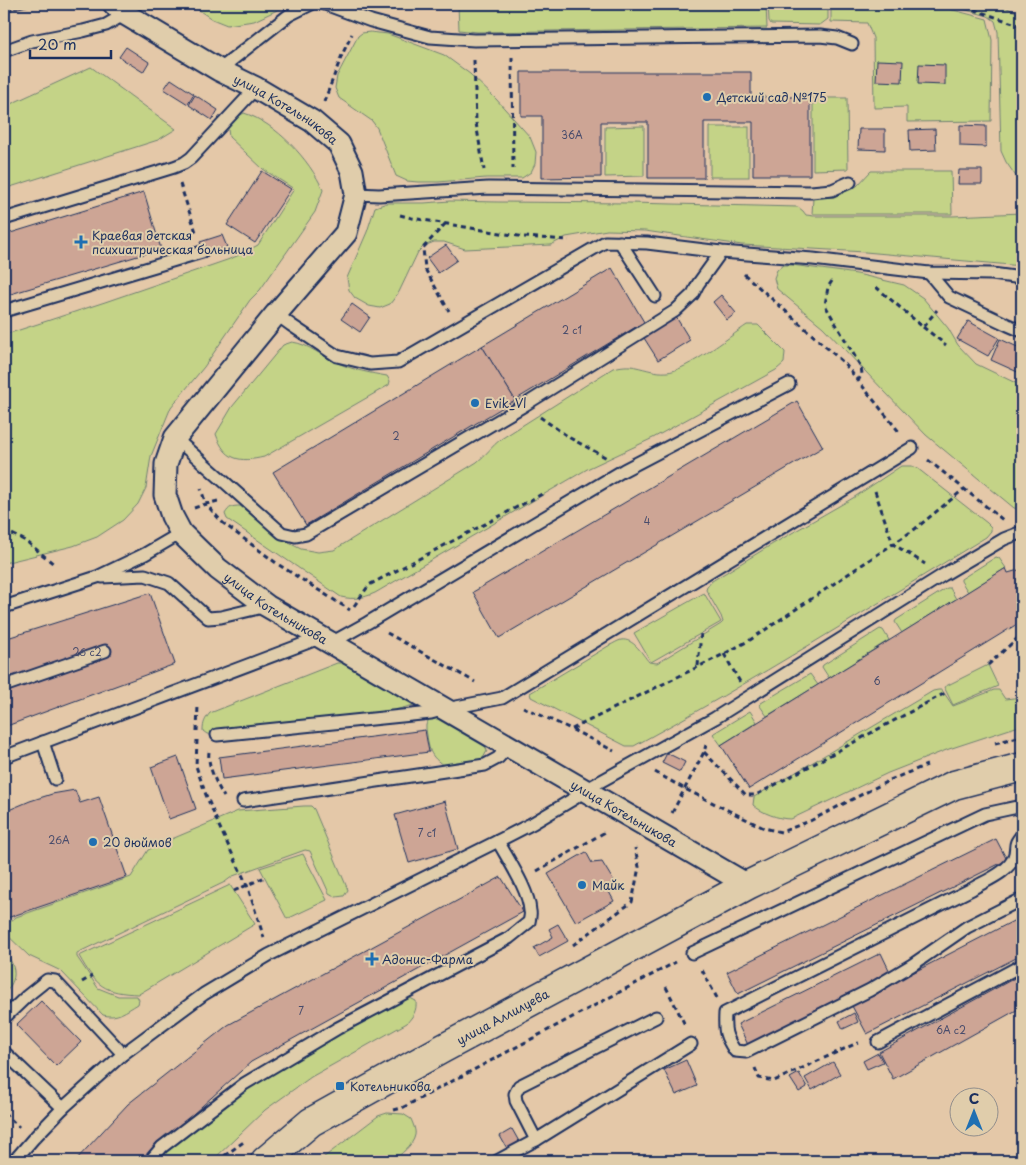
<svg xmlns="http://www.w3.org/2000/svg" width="1026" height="1165" font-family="'Playpen Sans',sans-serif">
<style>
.green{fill:#c4d387;stroke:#708172}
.building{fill:#cda595;stroke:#1b2f5e}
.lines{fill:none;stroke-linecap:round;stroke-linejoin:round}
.lane-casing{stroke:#1b2f5e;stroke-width:15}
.street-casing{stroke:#1b2f5e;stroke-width:25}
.primary-casing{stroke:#1b2f5e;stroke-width:31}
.path{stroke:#1b2f5e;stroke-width:3;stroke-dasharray:5 4;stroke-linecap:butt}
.lane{stroke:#e0cdab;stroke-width:11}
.street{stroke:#e0cdab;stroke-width:21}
.primary{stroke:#e0cdab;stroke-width:28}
.poi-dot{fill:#1f6fb2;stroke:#e0cdab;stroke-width:2}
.labels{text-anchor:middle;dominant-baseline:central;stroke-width:4;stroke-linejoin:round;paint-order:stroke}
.number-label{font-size:10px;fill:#484c6c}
.poi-label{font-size:12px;fill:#1b2f5e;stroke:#e0cdab;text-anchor:start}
.street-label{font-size:12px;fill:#1b2f5e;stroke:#e0cdab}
</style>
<rect width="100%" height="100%" fill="#e4c8a8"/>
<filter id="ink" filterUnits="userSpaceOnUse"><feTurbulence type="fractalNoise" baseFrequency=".02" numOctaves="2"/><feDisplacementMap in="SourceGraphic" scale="10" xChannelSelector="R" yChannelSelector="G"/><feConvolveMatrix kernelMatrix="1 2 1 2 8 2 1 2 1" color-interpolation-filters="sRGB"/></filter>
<g filter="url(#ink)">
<g class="green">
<polygon points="189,4 290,4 254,21 227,25 212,19"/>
<polygon points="458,4 766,4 767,28 477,32 459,30"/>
<polygon points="768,4 828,4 828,19 820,25 771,24 769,21"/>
<polygon points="831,4 931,4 987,19 992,40 991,121 907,122 907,107 874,108 873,38 867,23 831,22"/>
<polygon points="944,4 999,4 1022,15 1022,185 1006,162 1001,151 998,32 995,21 988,16"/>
<polygon points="370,32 388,34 444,55 470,74 496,99 530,137 536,152 535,164 531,172 522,178 486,178 438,182 418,182 407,181 396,176 377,128 372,121 339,98 335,88 337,76 358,36 362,33"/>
<polygon points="91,67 176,129 158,140 4,189 4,107"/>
<polygon points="813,98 847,98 848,169 813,170"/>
<path d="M244,113C276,123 310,160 323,190L315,212L260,290L250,300L204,367L171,407L151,456L146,488L138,504L123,520L97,537L73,546L4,563V335L105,302L227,260L237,256L258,245L294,189L263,169L229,137L228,129L237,117Z"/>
<polygon points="644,126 644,176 605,177 605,127"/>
<rect x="710" y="127" width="39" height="50"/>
<polygon points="871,171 951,171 952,214 812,214 813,198 834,197 857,186"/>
<polygon points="450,201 497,202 630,203 798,207 803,211 806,215 814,216 953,216 1022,213 1022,266 865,252 742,245 645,231 607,230 566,237 551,245 465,249 444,242 434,242 424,246 418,252 399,292 390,304 380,308 369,306 355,298 349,290 347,278 367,232 375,207 387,203 424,203"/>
<polygon points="783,265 792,265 857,274 904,285 923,298 948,328 958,345 976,364 1022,386 1022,509 1014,508 926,435 823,327 777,289 774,278 777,270"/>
<path d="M747,325H758L785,352L784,363L776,370L653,438L589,468L375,593C363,598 354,600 341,597L227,519L225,514C229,507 232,506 240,506L291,544L301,549L318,552L334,550L477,462C486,455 492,446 501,439L613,368C621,366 629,365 636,367C646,369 656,373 667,372C686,371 729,337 747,325Z"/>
<path d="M292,342C309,344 322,357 338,363C353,370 370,373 387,376L390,381L389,385L264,457C239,463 225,460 216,434L232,407L283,345Z"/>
<path d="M901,466H912L917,468L987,523L991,527V531L986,537C870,608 754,681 634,746H626L531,697L530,693L610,645C613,644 617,641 621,640C634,638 642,654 649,662L657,663L721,624L723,622L721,616L706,590L707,587L712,581L771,545L853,498Z"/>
<polygon points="996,557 999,558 1006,568 968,592 961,581 961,579"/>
<polygon points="947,588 950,588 956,599 902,633 895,622 896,620"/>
<polygon points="704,593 721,622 651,662 634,633"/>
<polygon points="880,629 883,630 889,640 829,678 822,667 823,665"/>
<path d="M337,663H344L417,703L414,705L391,711L216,734H207L203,731C203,723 205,719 210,713Z"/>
<polygon points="988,665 998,686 953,705 944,687"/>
<polygon points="810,674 818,685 767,716 760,706 761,703"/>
<path d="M938,690H942L953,706L994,690H999L1005,699L1022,697V725L949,749L888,773L791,819C778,819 762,813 753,805L754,797L933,691Z"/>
<polygon points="750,711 757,722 721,745 713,734 714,733"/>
<path d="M430,717C448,716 468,732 484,741L487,751L482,760L479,762L443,765C427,754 429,746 426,729V725Z"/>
<path d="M304,806H311L314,809L348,890L344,896L336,897L329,893L310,851L305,850L233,876L225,882L77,953V957L98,988L118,996H137L139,1000L138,1004C126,1011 117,1019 103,1015L61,971L29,956L4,932L6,925L16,917L131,877L148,850L160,844L238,811Z"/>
<polygon points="303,854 327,900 287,919 260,868"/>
<path d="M230,885L255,924L139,994C104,993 96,986 79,956Z"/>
<path d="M4,950C16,967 19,978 4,994Z"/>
<path d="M405,998H410L416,1001C417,1011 413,1016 407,1023L311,1077L265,1110L212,1161H156L161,1156L244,1087Z"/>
<path d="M387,1113L403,1114L411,1119C413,1124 416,1130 415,1135C413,1146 400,1154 393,1161H319L378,1116Z"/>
</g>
<g class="building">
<polygon points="4,4 11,4 12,10 4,12"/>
<polygon points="14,4 34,4 15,9"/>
<polygon points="126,47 149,62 143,72 119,57"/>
<polygon points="877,60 903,61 902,82 876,81"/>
<polygon points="919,64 945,65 945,85 918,84"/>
<polygon points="521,72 751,72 751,97 810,97 810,175 753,175 753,122 704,122 704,178 648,178 648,122 601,122 601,177 542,178 542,116 521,116"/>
<polygon points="171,79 194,94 188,104 164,89"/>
<polygon points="195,95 218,110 212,120 189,105"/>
<polygon points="960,125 986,126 986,147 960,146"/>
<polygon points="859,129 885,129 885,150 858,149"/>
<polygon points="935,129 936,150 910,151 909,130"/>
<polygon points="959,170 982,170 982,184 958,184"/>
<polygon points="262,171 291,189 255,243 227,225"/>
<polygon points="144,192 161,249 4,296 4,235"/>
<polygon points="222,235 227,247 205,255 200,242"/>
<polygon points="446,245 457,260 438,273 427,258"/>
<polygon points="612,268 644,322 515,400 482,346"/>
<polygon points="721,295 736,313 727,320 713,302"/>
<polygon points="352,304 370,317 360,332 341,319"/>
<polygon points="676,317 690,340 658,360 644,338"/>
<polygon points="968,321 999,338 988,356 957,339"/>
<polygon points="1000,339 1022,349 1022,374 991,360"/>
<polygon points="482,346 515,400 306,525 273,472"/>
<polygon points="797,401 823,447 499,638 473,592"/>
<polygon points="1006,568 1008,573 1022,569 1022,621 749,789 721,745"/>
<polygon points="150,593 175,664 4,727 4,639"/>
<polygon points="425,730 429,752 222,779 219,757"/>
<polygon points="667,753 685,762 680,772 662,763"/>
<polygon points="178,757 196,809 169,819 151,767"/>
<polygon points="75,790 80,803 99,797 127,877 4,919 4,812 30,801 52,794"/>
<polygon points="445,801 458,849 409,863 395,815"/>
<polygon points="996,839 1007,860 738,994 727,972"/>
<polygon points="586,852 592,863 602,862 613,880 608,890 614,901 576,922 548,874"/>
<polygon points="501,877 523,912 251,1062 162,1142 142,1161 75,1161 128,1104 228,1025"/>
<polygon points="1021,917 1022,919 1022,955 867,1034 852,1006 887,986"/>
<polygon points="558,924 568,941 539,957 534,948 553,937 549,929"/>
<polygon points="881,953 891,974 748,1045 738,1024"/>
<polygon points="1022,974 1022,1007 893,1079 879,1052"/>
<polygon points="41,1001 81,1042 56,1066 16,1025"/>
<polygon points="854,1013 858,1022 843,1029 839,1021"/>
<polygon points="878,1053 883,1062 867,1069 863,1061"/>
<polygon points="686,1060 697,1086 676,1095 664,1070"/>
<polygon points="833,1062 840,1074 812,1090 805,1078"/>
<polygon points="799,1073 807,1087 799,1092 790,1078"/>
<polygon points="512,1129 521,1145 509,1152 500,1136"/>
</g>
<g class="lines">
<g class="lane-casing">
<g id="lane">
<polyline points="325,4 371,21 430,37 474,40 820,36 837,38 852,44"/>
<polyline points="4,51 32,41 83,31 106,25 125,14"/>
<polyline points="219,70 289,15 311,4"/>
<polyline points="356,194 379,195 488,188 811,192 832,190 850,182"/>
<polyline points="4,219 174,167 184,163 191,158 256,88"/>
<polyline points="620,242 655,296"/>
<polyline points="929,273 949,297 1008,325 1022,331"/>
<polyline points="4,311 202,252"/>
<polyline points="276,314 291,325 337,356 370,364 398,362 605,242 647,243 721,252 813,259 929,273 992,274 1022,278"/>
<polyline points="175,438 282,533 295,536 306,534 523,406 675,311 693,294 698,284 721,252"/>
<polyline points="102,577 145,575 169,583 208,618 221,617 267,606"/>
<polyline points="4,607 97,577 145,554 181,533"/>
<polyline points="331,643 367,623 624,470 789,384"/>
<polyline points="4,686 105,651"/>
<polyline points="217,735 431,713 446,709 502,698 912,448"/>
<polyline points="43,742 55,779"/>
<polyline points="4,757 322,637"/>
<polyline points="243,801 485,765 498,758 509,746"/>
<path d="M1022,835C1012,846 1018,846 1014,857C1009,872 985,881 972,889L725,1013C724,1031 725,1036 735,1051L746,1052L870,990L912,965L967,927L1022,899"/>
<polyline points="692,953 985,814 1022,806"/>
<polyline points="4,1018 27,996 47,980 55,981 123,1054"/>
<polyline points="878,1042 1022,965"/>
<polyline points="4,1052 63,1108"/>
<polyline points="536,1140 516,1101 515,1094 519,1086 656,1017"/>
<polyline points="14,1161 33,1139 63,1108 123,1054 204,994 269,955 498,841 533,823 575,798 585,790 715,718 943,575 1004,539 1022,532"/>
<path d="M150,1161L162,1147L244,1084L338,1028L509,938L529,922C530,918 531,914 530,911C529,890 508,860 498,841"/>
<polyline points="497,1161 536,1140 691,1044"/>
</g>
</g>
<g class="street-casing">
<g id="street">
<path id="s1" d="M114,4L125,14L219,70L256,88L312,121L339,144L352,171L356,194L346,233L276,314L175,438L166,464L165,495L172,516L181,533L218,569L267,606L748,885"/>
</g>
</g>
<g class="primary-casing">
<g id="primary">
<path id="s2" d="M265,1161L311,1122L442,1049L748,885L954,785L1022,767"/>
</g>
</g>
<g class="path">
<polyline points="957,4 1022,26"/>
<polyline points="512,57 513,169"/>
<polyline points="474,60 476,123 484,170"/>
<polyline points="324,102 342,55 352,34"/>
<polyline points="180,184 197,235"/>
<polyline points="400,215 412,218 524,237 569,240"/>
<polyline points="445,224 423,248 425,269 449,311"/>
<polyline points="744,274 844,363 900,433"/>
<polyline points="832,281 828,287 825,305 861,367 862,374 858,381"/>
<polyline points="876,287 923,327 937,310"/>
<polyline points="923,327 946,345"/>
<polyline points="540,417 570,438 607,458"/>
<polyline points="928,460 1003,520"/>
<polyline points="875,491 893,544 925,564"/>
<polyline points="218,501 206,504 223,523 279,565 350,610"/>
<polyline points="194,508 206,504 201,489"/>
<polyline points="4,530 26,541 55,565"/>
<polyline points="354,606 369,585 542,494"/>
<polyline points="387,633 475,682"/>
<polyline points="724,654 740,682"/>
<polyline points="988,665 1022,634"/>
<polyline points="698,666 701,633"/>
<polyline points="523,707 571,729 614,751"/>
<polyline points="572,729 724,654 750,640 893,544 915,529 964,489"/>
<polyline points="197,731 198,705"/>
<polyline points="197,740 196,766 206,795 219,826 247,885 264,938"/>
<polyline points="995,743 1022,736"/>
<path d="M209,752C207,765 217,785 224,797"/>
<polyline points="704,752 746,795 756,795 947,692"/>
<polyline points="655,772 685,789 764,828 781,832 810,821 890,780 927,765"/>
<polyline points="672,813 704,752 706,745"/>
<polyline points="537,871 607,831"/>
<polyline points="234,891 265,877"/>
<polyline points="573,945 632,902 639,867 635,848"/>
<polyline points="702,970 717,998"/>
<polyline points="82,982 92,976"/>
<polyline points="666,987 686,1027"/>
<polyline points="755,1068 759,1078 774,1081 855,1044 859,1043"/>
<polyline points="394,1110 402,1108 676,962"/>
<polyline points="4,1113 19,1127"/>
<polyline points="217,1161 245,1141"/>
</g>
<use href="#lane" class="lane"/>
<use href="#street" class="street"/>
<use href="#primary" class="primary"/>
</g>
</g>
<g class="poi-dot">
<circle cx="707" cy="97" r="5"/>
<path d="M78.5 234.5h5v5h5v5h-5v5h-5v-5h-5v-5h5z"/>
<circle cx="475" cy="403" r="5"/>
<circle cx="93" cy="842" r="5"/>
<circle cx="582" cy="885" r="5"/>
<path d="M369.5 951.5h5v5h5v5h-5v5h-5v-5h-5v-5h5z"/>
<rect x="335" y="1081" width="10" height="10" rx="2.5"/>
</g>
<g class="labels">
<g class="number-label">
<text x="572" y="134">36А</text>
<text x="572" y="329">2 с1</text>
<text x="396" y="435">2</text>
<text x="647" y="520">4</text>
<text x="87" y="651">26 с2</text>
<text x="877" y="680">6</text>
<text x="427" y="832">7 с1</text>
<text x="59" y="839">26А</text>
<text x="301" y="1010">7</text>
<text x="951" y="1029">6А с2</text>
</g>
<g class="poi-label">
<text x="717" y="97">Детский сад №175</text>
<text x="92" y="235">Краевая детская<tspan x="92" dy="14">психиатрическая больница</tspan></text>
<text x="485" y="403">Evik_Vl</text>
<text x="103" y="842">20 дюймов</text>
<text x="592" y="885">Майк</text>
<text x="382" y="959">Адонис-Фарма</text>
<text x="350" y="1086">Котельникова</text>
</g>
<g class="street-label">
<text stroke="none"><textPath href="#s1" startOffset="202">улица Котельникова</textPath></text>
<text stroke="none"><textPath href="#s1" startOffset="848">улица Котельникова</textPath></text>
<text stroke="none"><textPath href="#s1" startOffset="1252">улица Котельникова</textPath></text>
<text stroke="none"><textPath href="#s2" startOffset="279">улица Аллилуева</textPath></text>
</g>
</g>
<rect width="1026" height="1165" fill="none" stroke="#e0cdab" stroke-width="20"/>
<rect x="10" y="10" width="1006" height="1145" fill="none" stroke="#1b2f5e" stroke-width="2" filter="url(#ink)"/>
<g transform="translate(974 1112)"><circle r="24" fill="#e0cdab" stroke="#918e8c"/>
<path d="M0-4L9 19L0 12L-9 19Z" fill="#1f6fb2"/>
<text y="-8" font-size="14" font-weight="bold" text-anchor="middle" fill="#1b2f5e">С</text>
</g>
<path d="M30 50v8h81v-8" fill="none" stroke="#1b2f5e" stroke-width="2.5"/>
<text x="38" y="50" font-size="15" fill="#1b2f5e" stroke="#e0cdab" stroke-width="4" paint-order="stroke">20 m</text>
</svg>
